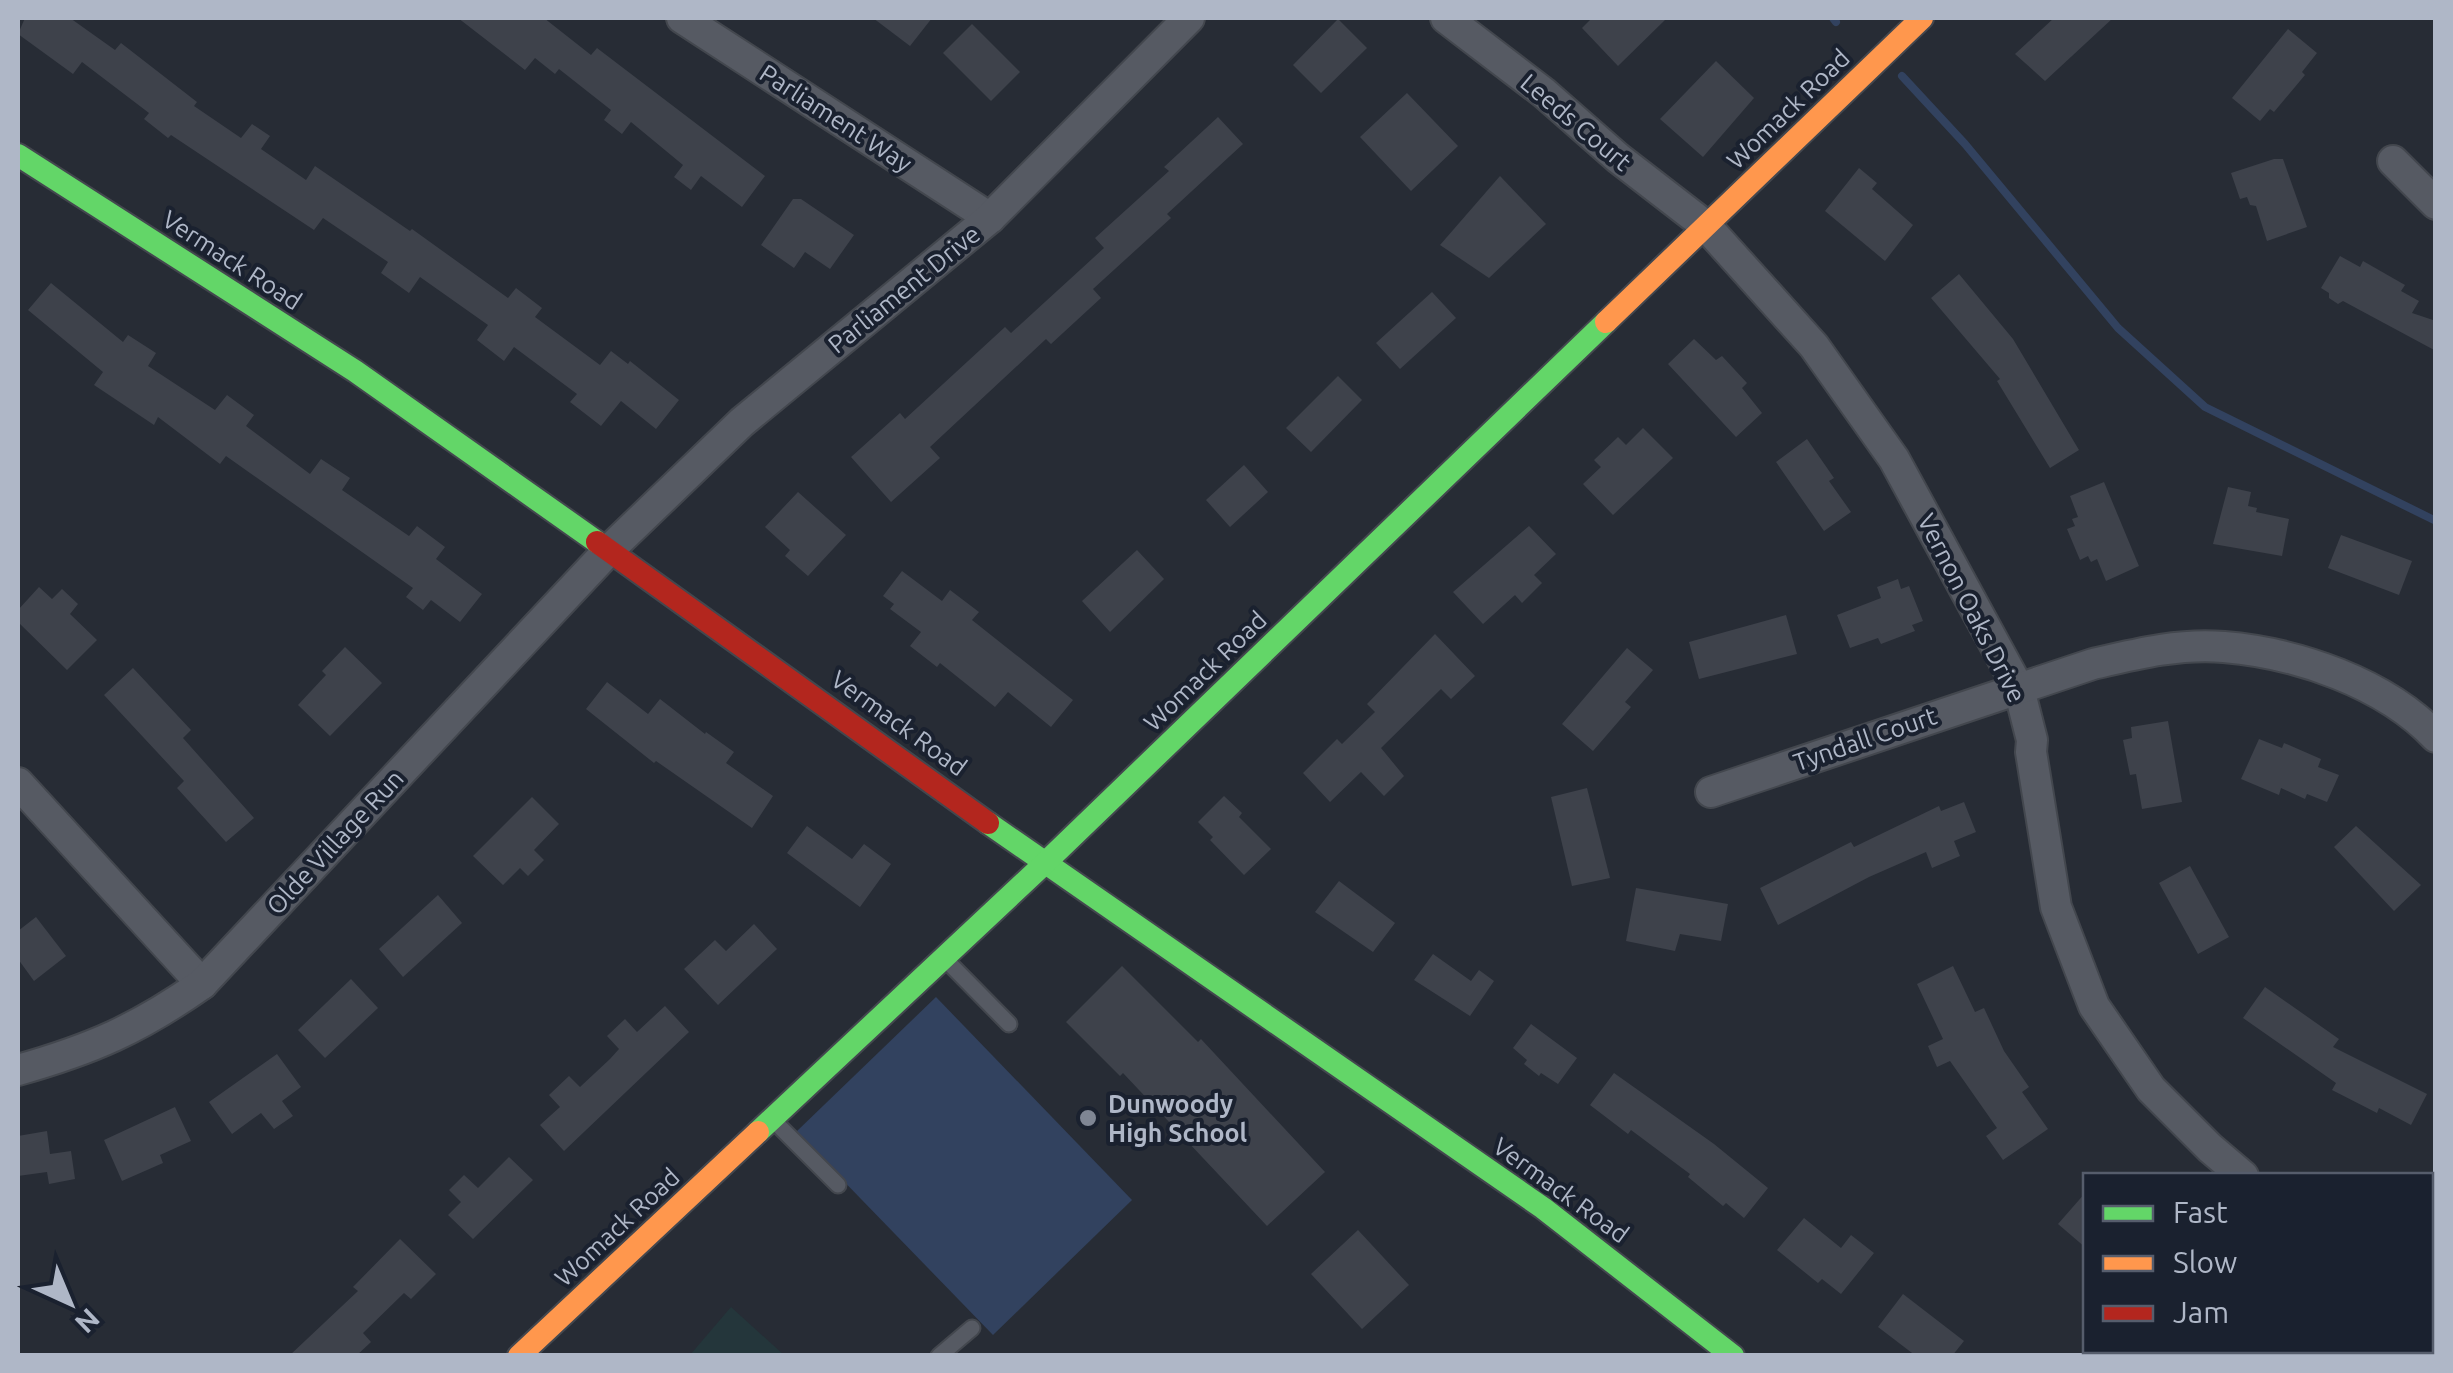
<svg xmlns="http://www.w3.org/2000/svg" width="2453" height="1373" font-family="Ubuntu,sans-serif">
<style>
.green{fill:#24363b}
.water{fill:#32425f}
.lines{fill:none;stroke-linecap:round;stroke-linejoin:round}
.stream{stroke:#32425f;stroke-width:8}
.building{fill:#3e424b}
.lane-casing{stroke:#43474e;stroke-width:19}
.street-casing{stroke:#43474e;stroke-width:34}
.fast-casing{stroke:#43474e;stroke-width:26}
.slow-casing{stroke:#43474e;stroke-width:26}
.jam-casing{stroke:#43474e;stroke-width:26}
.lane{stroke:#565a63;stroke-width:15}
.street{stroke:#565a63;stroke-width:30}
.fast{stroke:#63d668;stroke-width:22}
.slow{stroke:#ff974d;stroke-width:22}
.jam{stroke:#b3261e;stroke-width:22}
.poi-dot{fill:#7f8694;stroke:#1a212f;stroke-width:4}
.labels{text-anchor:middle;dominant-baseline:central;stroke-width:8;stroke-linejoin:round;paint-order:stroke}
.street-label{font-size:25px;fill:#afb7c7;stroke:#1a212f}
.poi-label{font-size:25px;font-weight:bold;fill:#afb7c7;stroke:#1a212f;text-anchor:start}
</style>
<rect width="100%" height="100%" fill="#272c35"/>
<polygon class="green" points="731,1307 784,1355 690,1355"/>
<polygon class="water" points="936,997 1132,1200 993,1335 796,1132"/>
<g class="lines">
<g class="stream">
<polyline points="1833,18 1836,22"/>
<polyline points="1902,76 1965,144 2118,328 2205,407 2436,521"/>
</g>
</g>
<g class="building">
<polygon points="25,18 70,18 115,50 121,43 197,102 194,106 241,138 252,124 270,136 261,149 306,180 315,166 410,231 412,229 508,298 516,288 542,308 535,317 600,365 611,351 628,364 630,361 679,400 656,429 621,401 601,426 570,402 577,394 514,347 504,361 477,340 488,325 420,277 409,293 381,273 388,262 323,218 314,230 171,135 168,138 144,119 149,113 82,62 73,74 18,34"/>
<polygon points="458,18 544,18 591,55 597,48 765,176 742,207 701,176 691,190 674,177 683,165 631,122 622,134 604,120 611,110 559,69 555,74 535,58 525,70"/>
<polygon points="873,18 932,18 910,46"/>
<polygon points="1592,18 1667,18 1618,66 1582,28"/>
<polygon points="2054,18 2113,18 2045,81 2015,54"/>
<polygon points="1338,19 1367,48 1321,93 1293,65"/>
<polygon points="972,24 1020,72 991,101 943,53"/>
<polygon points="2288,29 2317,53 2302,72 2305,75 2274,112 2270,109 2260,121 2232,98"/>
<polygon points="1716,61 1754,98 1703,157 1660,119"/>
<polygon points="1407,93 1458,146 1411,191 1360,137"/>
<polygon points="1218,117 1243,144 1167,214 1171,218 1093,289 1101,298 1051,344 1046,339 930,447 940,458 891,502 851,457 900,413 905,419 1005,327 1011,333 1104,248 1095,238 1169,171 1164,167"/>
<polygon points="2274,159 2283,159 2307,227 2267,241 2256,206 2250,205 2247,197 2240,199 2231,173"/>
<polygon points="1859,168 1877,183 1872,189 1913,225 1885,261 1825,211"/>
<polygon points="1500,176 1546,224 1489,278 1440,245"/>
<polygon points="793,199 801,199 854,235 830,269 805,252 794,268 761,245"/>
<polygon points="2340,256 2360,267 2363,261 2405,285 2401,291 2419,301 2412,313 2436,321 2436,351 2343,301 2338,304 2329,298 2329,293 2321,288"/>
<polygon points="1959,274 2013,339 2079,450 2050,468 1997,381 2000,379 1931,298"/>
<polygon points="51,283 123,342 128,335 156,353 148,366 215,410 227,395 254,415 246,426 310,474 321,459 350,478 342,490 409,536 417,526 445,547 436,559 482,594 460,622 431,600 423,610 406,597 413,588 226,456 220,464 158,417 154,425 94,385 103,372 28,310"/>
<polygon points="1432,292 1456,318 1400,369 1376,343"/>
<polygon points="1694,339 1716,360 1722,356 1747,383 1742,388 1762,413 1736,437 1668,364"/>
<polygon points="1338,376 1362,400 1311,452 1286,428"/>
<polygon points="1643,428 1673,458 1613,515 1583,484 1601,467 1594,460 1618,437 1626,445"/>
<polygon points="1807,439 1834,478 1829,481 1851,512 1824,531 1776,462"/>
<polygon points="1244,465 1268,492 1230,527 1206,500"/>
<polygon points="2104,482 2139,566 2106,581 2097,559 2091,562 2088,556 2080,560 2067,529 2075,526 2072,519 2078,517 2070,496"/>
<polygon points="2228,487 2251,492 2248,506 2257,508 2256,512 2289,519 2282,556 2213,544"/>
<polygon points="798,492 846,535 808,576 785,556 790,550 765,527"/>
<polygon points="1529,526 1556,554 1534,575 1542,583 1522,603 1515,595 1483,624 1453,592"/>
<polygon points="2341,535 2412,561 2399,595 2328,568"/>
<polygon points="1137,550 1164,579 1110,632 1082,601"/>
<polygon points="902,571 942,601 950,590 979,612 972,620 1073,700 1051,727 1008,692 995,707 940,663 937,667 910,646 921,632 890,609 894,604 883,596"/>
<polygon points="1898,579 1901,589 1909,586 1923,621 1912,625 1915,631 1881,644 1878,638 1850,648 1837,615 1881,598 1877,587"/>
<polygon points="39,587 52,599 62,589 78,604 70,614 97,640 67,670 18,622 18,610"/>
<polygon points="1786,615 1797,654 1699,679 1689,642"/>
<polygon points="1435,634 1475,676 1451,699 1441,689 1381,748 1404,776 1384,796 1361,772 1330,802 1303,773 1337,739 1342,744 1375,712 1367,704"/>
<polygon points="345,647 382,683 330,736 298,705 326,675 322,671"/>
<polygon points="1627,648 1653,670 1625,702 1631,707 1593,751 1562,724"/>
<polygon points="133,668 191,730 183,738 254,818 226,842 177,788 184,781 104,695"/>
<polygon points="607,682 648,714 660,699 705,734 706,732 734,752 726,763 773,796 752,828 656,761 654,763 586,709"/>
<polygon points="2168,721 2182,802 2142,809 2136,774 2130,775 2123,740 2132,738 2131,727"/>
<polygon points="2259,739 2282,748 2284,743 2321,759 2318,767 2339,775 2327,802 2307,794 2305,799 2281,788 2279,795 2241,779"/>
<polygon points="1587,788 1610,878 1572,886 1551,797"/>
<polygon points="1224,796 1242,813 1239,817 1271,849 1244,875 1210,840 1213,837 1198,822"/>
<polygon points="532,797 559,824 534,850 544,860 528,876 520,868 503,885 473,856"/>
<polygon points="1964,802 1976,832 1954,841 1960,856 1932,868 1926,852 1869,877 1778,925 1760,888 1851,842 1854,847 1939,806 1941,811"/>
<polygon points="807,826 852,859 864,844 891,864 860,907 787,853"/>
<polygon points="2356,826 2421,885 2394,911 2334,847"/>
<polygon points="2190,866 2229,937 2198,954 2159,883"/>
<polygon points="1339,881 1395,923 1373,952 1315,912"/>
<polygon points="1636,888 1728,904 1721,941 1680,934 1675,951 1626,941"/>
<polygon points="438,895 462,923 403,977 379,949"/>
<polygon points="36,917 66,956 34,981 18,959 18,931"/>
<polygon points="754,924 777,949 718,1005 684,969 715,940 726,951"/>
<polygon points="1433,954 1471,981 1479,970 1494,981 1470,1016 1414,980"/>
<polygon points="1122,966 1198,1042 1201,1039 1325,1172 1267,1226 1123,1073 1120,1076 1066,1022"/>
<polygon points="1953,966 1975,1012 1984,1008 2004,1051 2029,1087 2022,1092 2048,1129 2003,1160 1986,1136 1997,1128 1950,1061 1937,1067 1928,1046 1943,1039 1917,984"/>
<polygon points="351,979 378,1008 325,1058 298,1030"/>
<polygon points="2265,987 2339,1039 2333,1047 2427,1094 2411,1125 2379,1108 2377,1113 2332,1090 2336,1083 2243,1018"/>
<polygon points="665,1006 689,1032 564,1151 540,1125 560,1107 549,1095 569,1076 580,1087 610,1059 619,1049 607,1036 625,1019 637,1032"/>
<polygon points="1531,1024 1577,1058 1558,1084 1541,1073 1539,1076 1524,1064 1527,1060 1513,1048"/>
<polygon points="277,1054 301,1087 282,1101 293,1116 274,1129 261,1113 232,1134 209,1102"/>
<polygon points="1614,1073 1714,1144 1768,1188 1744,1218 1726,1203 1723,1206 1688,1177 1690,1174 1631,1130 1628,1134 1590,1105"/>
<polygon points="175,1107 191,1141 160,1155 163,1163 122,1181 104,1140"/>
<polygon points="47,1131 50,1154 71,1151 75,1179 49,1184 47,1172 18,1176 18,1136"/>
<polygon points="509,1157 533,1180 473,1239 448,1215 461,1202 449,1190 464,1175 478,1188"/>
<polygon points="2086,1192 2086,1248 2058,1224"/>
<polygon points="1804,1218 1841,1248 1851,1235 1874,1253 1841,1294 1822,1279 1818,1283 1777,1250"/>
<polygon points="1358,1230 1409,1285 1362,1329 1311,1274"/>
<polygon points="400,1239 436,1274 411,1299 404,1293 363,1333 371,1342 356,1356 289,1356 358,1291 353,1287"/>
<polygon points="1903,1294 1964,1341 1952,1356 1916,1356 1878,1327"/>
</g>
<g class="lines">
<g class="lane-casing">
<g id="lane">
<polyline points="947,961 1009,1024"/>
<polyline points="775,1122 838,1185"/>
<polyline points="939,1356 972,1328"/>
</g>
</g>
<g class="street-casing">
<g id="street">
<polyline points="682,18 990,218"/>
<polyline points="1446,18 1544,93 1618,158 1706,226 1814,346 1894,459 2019,689 2032,740 2031,752 2056,907 2094,1006 2151,1089 2210,1148 2243,1176"/>
<polyline points="2393,161 2436,204"/>
<polyline points="18,783 202,984"/>
<path d="M1711,792L2093,664C2136,654 2180,643 2224,647C2297,653 2385,683 2436,737"/>
<path d="M18,1070C92,1049 138,1029 202,984L609,550L742,422L990,218L1189,18"/>
<polyline points="2430,1263 2436,1264"/>
</g>
</g>
<g class="fast-casing">
<g id="fast">
<polyline points="18,155 355,371 597,542"/>
<polyline points="988,823 1543,1208 1733,1356"/>
<polyline points="758,1132 1044,864 1606,322"/>
</g>
</g>
<g class="slow-casing">
<g id="slow">
<polyline points="1606,322 1922,18"/>
<polyline points="519,1356 758,1132"/>
</g>
</g>
<g class="jam-casing">
<polyline id="jam" points="597,542 988,823"/>
</g>
<use href="#lane" class="lane"/>
<use href="#street" class="street"/>
<use href="#fast" class="fast"/>
<use href="#slow" class="slow"/>
<use href="#jam" class="jam"/>
</g>
<circle class="poi-dot" cx="1088" cy="1118" r="10"/>
<g class="labels">
<g class="street-label">
<text transform="translate(1788 109) rotate(-44)">Womack Road</text>
<text transform="translate(836 118) rotate(33)">Parliament Way</text>
<text transform="translate(1576 122) rotate(40)">Leeds Court</text>
<text transform="translate(232 260) rotate(33)">Vermack Road</text>
<text transform="translate(904 289) rotate(-39)">Parliament Drive</text>
<text transform="translate(1972 608) rotate(63)">Vernon Oaks Drive</text>
<text transform="translate(1205 671) rotate(-44)">Womack Road</text>
<text transform="translate(899 723) rotate(36)">Vermack Road</text>
<text transform="translate(1865 739) rotate(-19)">Tyndall Court</text>
<text transform="translate(335 842) rotate(-47)">Olde Village Run</text>
<text transform="translate(1561 1190) rotate(36)">Vermack Road</text>
<text transform="translate(617 1227) rotate(-43)">Womack Road</text>
</g>
<g class="poi-label">
<text x="1108" y="1104">Dunwoody<tspan x="1108" dy="29">High School</tspan></text>
</g>
</g>
<rect width="2453" height="1373" fill="none" stroke="#afb7c7" stroke-width="40"/>
<rect x="2083" y="1173" width="350" height="180" fill="#1a212f" stroke="#565d6c" stroke-width="2.5"/>
<rect x="2103" y="1206" width="50" height="15" fill="#63d668" stroke="#565d6c" stroke-width="2.5"/>
<text x="2173" y="1223" font-size="30" fill="#afb7c7">Fast</text>
<rect x="2103" y="1256" width="50" height="15" fill="#ff974d" stroke="#565d6c" stroke-width="2.5"/>
<text x="2173" y="1273" font-size="30" fill="#afb7c7">Slow</text>
<rect x="2103" y="1306" width="50" height="15" fill="#b3261e" stroke="#565d6c" stroke-width="2.5"/>
<text x="2173" y="1323" font-size="30" fill="#afb7c7">Jam</text>
<g transform="translate(70 1303) rotate(136)" stroke="#1a212f" stroke-width="8" paint-order="stroke">
<path d="M0-8L18 38L0 25L-18 38Z" fill="#afb7c7"/>
<text y="-15" font-size="28" font-weight="bold" text-anchor="middle" fill="#afb7c7">N</text>
</g>
</svg>
